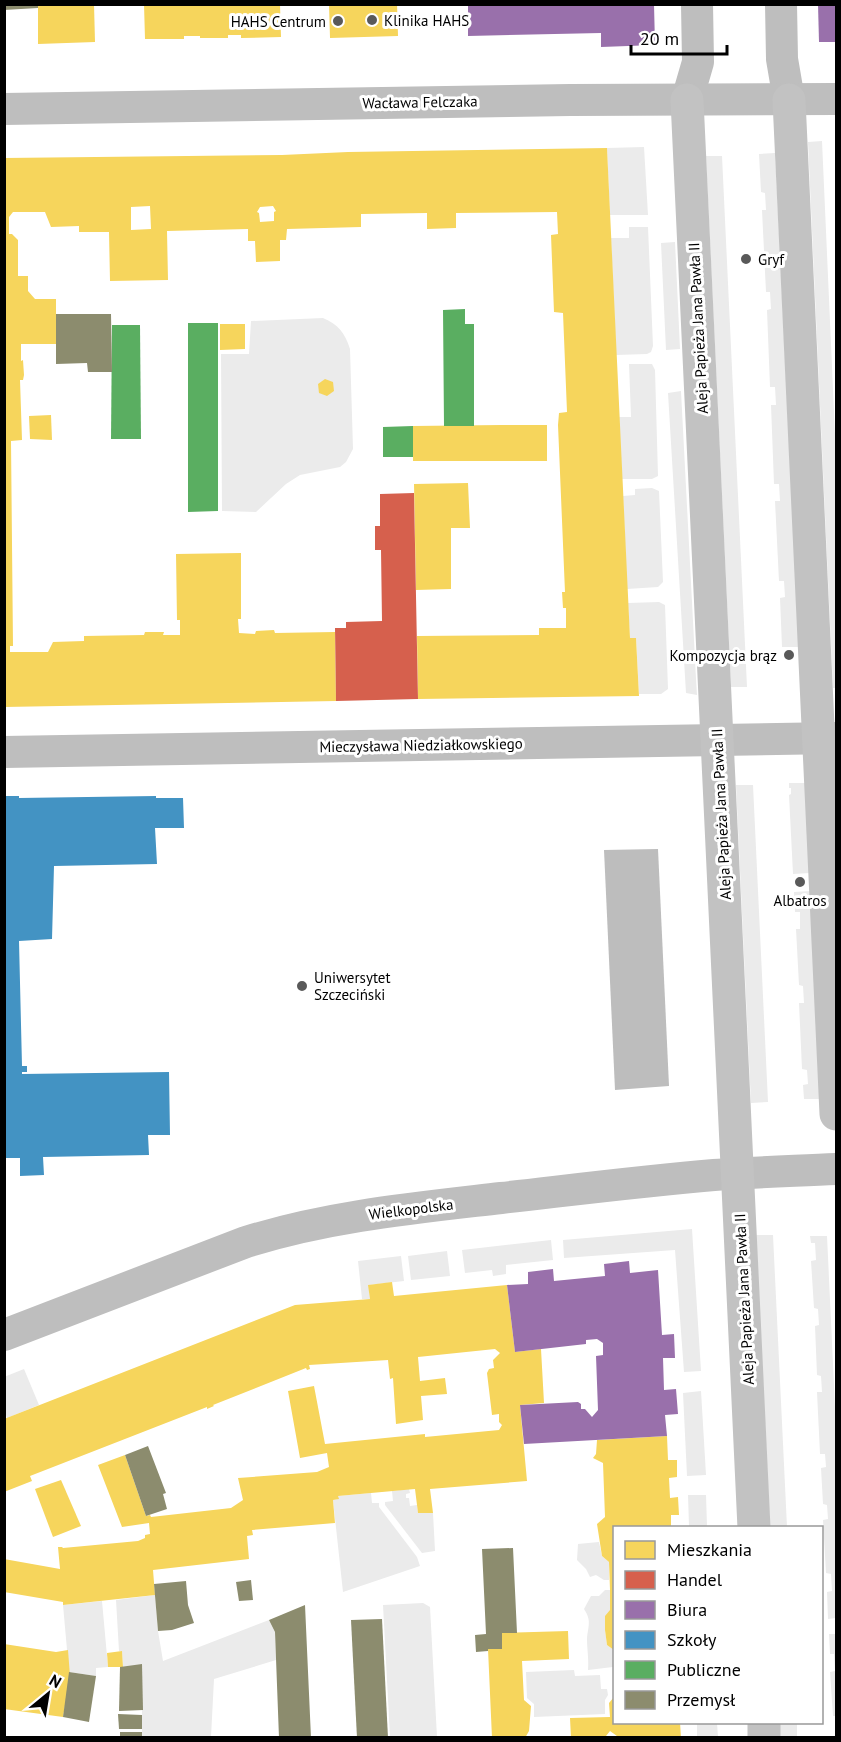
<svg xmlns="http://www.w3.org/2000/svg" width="841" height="1742" font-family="'PT Sans',sans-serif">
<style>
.green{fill:#ebebeb}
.water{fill:#bdbdbd}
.homes{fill:#f6d55c;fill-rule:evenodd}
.shops{fill:#d6604d}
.offices{fill:#9970ab}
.schools{fill:#4393c3}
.public{fill:#5aae61}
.industry{fill:#8c8c6e}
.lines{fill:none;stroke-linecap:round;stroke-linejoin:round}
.street{stroke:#bebebe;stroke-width:32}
.secondary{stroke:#c2c2c2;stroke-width:33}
.poi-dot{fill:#595959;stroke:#fff;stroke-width:2}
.labels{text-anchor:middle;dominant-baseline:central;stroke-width:6;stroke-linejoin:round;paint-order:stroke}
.poi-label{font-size:15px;fill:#000;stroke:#fff;text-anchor:start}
.street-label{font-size:15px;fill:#000;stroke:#fff}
</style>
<rect width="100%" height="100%" fill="#fff"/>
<g class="green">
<polygon points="822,141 836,457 836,688 833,688 808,142"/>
<polygon points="644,147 648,215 610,215 607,148"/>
<polygon points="775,153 799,647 782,647 780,598 785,597 784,581 779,581 775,501 780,501 779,484 774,484 771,405 776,405 775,387 770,387 767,310 771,309 770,292 766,292 762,210 766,210 765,193 761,192 759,154"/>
<polygon points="706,156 722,156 747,687 731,687"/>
<polygon points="629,227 648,227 653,346 651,352 647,354 616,355 611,238 629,238"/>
<polygon points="675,242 680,349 666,350 661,243"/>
<path d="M323,318C338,324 345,333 350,349L353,449L346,462L340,467L300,475L286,484L256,512L222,511L221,354H249L251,321Z"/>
<polygon points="629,364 652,364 655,370 658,476 652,479 622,479 619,417 631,417"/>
<polygon points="681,391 696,679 697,695 686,693 668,393"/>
<polygon points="652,488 659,491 663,582 658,587 627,589 623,496 635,495 635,489"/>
<polygon points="659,602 665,605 668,689 661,694 639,694 636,638 630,638 628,603"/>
<polygon points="789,783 805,783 810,873 793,874 789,795 791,794 791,788 789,788"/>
<polygon points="736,785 753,785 768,1102 751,1103"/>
<polygon points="811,891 820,1099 804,1099 803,1085 808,1084 807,1070 802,1069 799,1003 804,1003 803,986 799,985 796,929 800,929 800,912 795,912 794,892"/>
<polygon points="692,1229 701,1371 684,1372 675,1250 564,1258 563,1240"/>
<polygon points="756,1235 773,1235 787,1527 770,1527"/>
<polygon points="810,1236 827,1236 836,1428 836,1618 828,1619 827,1592 832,1591 831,1574 826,1573 823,1520 828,1519 827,1505 823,1504 821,1468 826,1467 825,1454 820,1454 817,1392 822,1392 821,1376 817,1375 815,1326 819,1325 818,1309 814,1308 811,1261 816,1260 815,1243 811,1243"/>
<polygon points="551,1240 553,1260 506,1265 506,1274 493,1276 492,1270 465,1273 462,1250"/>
<polygon points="447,1251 450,1276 411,1280 408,1256"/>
<polygon points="401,1256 404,1281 369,1285 370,1299 362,1299 358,1261"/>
<polygon points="24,1369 39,1405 7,1418 5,1412 4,1377"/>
<polygon points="701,1391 706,1475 687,1476 683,1393"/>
<polygon points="409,1489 410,1493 406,1494 406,1498 409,1498 410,1506 417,1505 418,1513 433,1513 435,1551 422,1553 385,1505 385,1502 393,1501 392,1491"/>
<polygon points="371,1493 372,1503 379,1503 379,1507 417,1557 420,1566 343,1592 333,1500 338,1499 338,1496"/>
<polygon points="688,1495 706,1495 707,1527 689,1527"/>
<polygon points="599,1542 602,1556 609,1562 609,1580 604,1580 596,1575 590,1577 586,1569 577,1560 578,1544"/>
<path d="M605,1590H610V1610L605,1630L607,1645L613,1649V1667L588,1670C589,1660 587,1649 587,1639C588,1626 592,1621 584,1609L591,1596H599Z"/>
<polygon points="155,1595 158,1631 163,1661 269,1620 275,1632 276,1660 214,1679 211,1737 142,1737 142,1665 123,1667 122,1651 119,1651 116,1600"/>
<polygon points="102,1601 108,1667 96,1668 96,1676 69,1672 63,1605"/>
<polygon points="423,1603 430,1607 437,1737 390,1737 383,1605"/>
<polygon points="829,1634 836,1634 836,1716 833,1716 830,1672 835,1671 834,1654 830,1654"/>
<polygon points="574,1670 575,1676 600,1675 601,1689 607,1689 608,1695 605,1700 605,1714 534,1717 534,1704 527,1698 526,1672"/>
<polygon points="697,1723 717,1723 718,1737 697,1737"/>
<polygon points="779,1723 797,1723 797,1737 780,1737"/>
</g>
<polygon class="water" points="658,849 669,1086 615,1090 604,850"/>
<g class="homes">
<polygon points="38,4 94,4 95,42 38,44"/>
<polygon points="144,4 280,4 281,37 241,38 241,35 228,35 228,38 200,38 200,36 184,36 184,39 145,39"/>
<polygon points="329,4 397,4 398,36 330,38"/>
<path d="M607,148L630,638H636L639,696L418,699L417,636L539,635V628H566V608H563L562,592H565L558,425L559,413L567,412L563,313L554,312L551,235L558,234L557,212L456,213V228L427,229V213L361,214V227L287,229L286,240H280V261L256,262L255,241H248V229L167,231L168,280L110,281L109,232H79V226L51,227L45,212H13L9,217V234H12L18,240V276H28V291L35,299H56V344H21V361L23,360L24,375L23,380H20L22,440L11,441L13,646H10V652H48L53,642L84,641V636L144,635L145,632H164L163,635H180V620H177L176,554L241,553V619H238L239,633L255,634L256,631L274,630L275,633L335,632L336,701L4,707V158L282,155L348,152ZM150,206L151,229L131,230V207ZM273,206L276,211L274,212V221L260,222L259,213L257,212L260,207Z"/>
<polygon points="220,324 245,324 245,349 220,350"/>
<polygon points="325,379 333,382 334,391 327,396 319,393 318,384"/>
<polygon points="51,415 52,440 30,439 29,416"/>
<polygon points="501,425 547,425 547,461 413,461 413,426"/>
<polygon points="468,483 470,528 451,528 451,589 416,590 414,484"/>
<polygon points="392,1282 394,1296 507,1285 515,1352 541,1349 544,1403 520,1405 527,1481 430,1489 433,1513 418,1513 415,1489 338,1496 339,1499 333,1500 335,1523 252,1530 253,1535 247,1536 249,1559 153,1570 155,1595 63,1605 63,1602 4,1592 4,1559 60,1569 58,1547 62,1547 63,1548 138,1541 145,1538 145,1535 150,1534 149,1523 122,1527 98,1465 125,1455 146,1516 150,1515 151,1517 231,1508 243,1500 238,1478 317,1472 329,1467 327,1453 300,1458 288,1391 314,1386 325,1444 425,1434 425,1437 499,1430 502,1425 499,1422 499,1414 492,1415 487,1373 489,1369 494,1368 493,1360 500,1353 495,1349 418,1357 420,1381 445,1378 447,1394 421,1396 423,1420 396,1424 393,1378 390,1379 388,1360 309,1365 310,1369 307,1370 306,1368 213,1405 214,1406 207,1409 207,1407 30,1476 32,1481 4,1492 4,1419 295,1305 370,1299 368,1285"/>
<polygon points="667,1436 668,1460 677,1460 677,1477 669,1478 670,1498 678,1497 679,1515 671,1515 671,1528 614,1528 614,1650 607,1645 605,1630 605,1616 610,1610 610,1590 609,1562 602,1556 597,1524 605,1517 603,1463 593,1458 596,1454 597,1440"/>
<polygon points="61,1480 81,1526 53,1537 35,1489"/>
<polygon points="568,1631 569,1659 522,1661 524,1700 531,1706 529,1731 525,1738 492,1738 488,1649 502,1649 502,1633"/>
<polygon points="4,1644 56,1652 68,1650 70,1676 63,1717 4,1709"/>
<polygon points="122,1651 123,1667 108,1667 107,1653"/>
<polygon points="614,1697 614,1722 680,1722 681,1738 617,1738 617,1736 610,1731 606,1736 571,1738 570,1718 610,1717 609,1703"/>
</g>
<polygon class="shops" points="414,493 418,699 336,701 335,628 346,628 346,622 382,621 381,550 375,550 375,526 380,526 380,494"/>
<g class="offices">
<polygon points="468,4 654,4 655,45 601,47 601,33 468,36"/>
<polygon points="818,4 836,4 836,42 819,42"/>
<polygon points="629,1261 630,1273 658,1270 662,1335 674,1334 675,1358 663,1358 664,1390 676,1389 678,1414 665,1415 667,1436 524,1444 520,1405 578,1402 581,1404 581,1409 585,1409 592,1417 598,1410 596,1356 603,1355 603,1343 597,1339 586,1340 586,1344 515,1352 507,1285 528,1284 528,1272 553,1269 554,1281 605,1276 604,1264"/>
</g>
<polygon class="schools" points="4,796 19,796 19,798 156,796 156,798 183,798 184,828 155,828 157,864 54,866 52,939 19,941 22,1066 27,1066 27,1072 22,1072 22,1074 169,1072 170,1135 148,1135 149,1155 43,1157 44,1175 20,1176 20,1158 4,1158"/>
<g class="public">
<polygon points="465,309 465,324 474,324 474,426 444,426 443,310"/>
<polygon points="188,323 218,323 218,511 188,512"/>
<polygon points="112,325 140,325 141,439 111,439"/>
<polygon points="413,426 413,457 383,457 383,427"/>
</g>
<g class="industry">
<polygon points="4,4 38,4 38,8 4,10"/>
<polygon points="56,314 111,314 112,372 88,372 87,363 56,364"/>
<polygon points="148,1446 166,1493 163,1494 167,1509 146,1516 125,1455"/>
<polygon points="513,1548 517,1633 502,1633 502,1649 488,1649 488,1651 476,1652 475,1635 486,1634 482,1549"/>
<polygon points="251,1580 253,1600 239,1601 236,1582"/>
<polygon points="186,1581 188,1605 194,1623 172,1630 158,1631 154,1584"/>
<polygon points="305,1605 311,1738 279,1738 275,1632 269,1620"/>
<polygon points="382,1619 388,1738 357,1738 351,1620"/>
<polygon points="142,1664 143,1710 119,1711 120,1667"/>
<polygon points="69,1672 96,1676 89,1722 63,1717"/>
<polygon points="118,1714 142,1715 142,1729 119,1729"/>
<rect x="120" y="1732" width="22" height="6"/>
</g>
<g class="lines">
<g class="street">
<polyline points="781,4 782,59 789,100"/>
<polyline points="687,100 698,62 697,4"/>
<polyline points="4,109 570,100 836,99"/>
<polyline points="4,752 836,738"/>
<path d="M4,1335L246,1242C329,1216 415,1208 501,1198C572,1190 643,1181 714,1175C755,1172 796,1171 836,1169"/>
</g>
<g class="secondary">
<polyline points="687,100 754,1528"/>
<polyline points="789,100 836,1114"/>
<polyline points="764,1722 764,1738"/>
</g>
</g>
<g class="poi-dot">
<circle cx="372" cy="20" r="6"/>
<circle cx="338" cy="21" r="6"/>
<circle cx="746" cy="259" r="6"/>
<circle cx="789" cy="655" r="6"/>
<circle cx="800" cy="882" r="6"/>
<circle cx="302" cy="986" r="6"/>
</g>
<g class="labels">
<g class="poi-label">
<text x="384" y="20">Klinika HAHS</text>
<text x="326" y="21" text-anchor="end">HAHS Centrum</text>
<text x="758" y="259">Gryf</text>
<text x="777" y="655" text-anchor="end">Kompozycja brąz</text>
<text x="800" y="900" text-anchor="middle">Albatros</text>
<text x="314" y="977">Uniwersytet<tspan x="314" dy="17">Szczeciński</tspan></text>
</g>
<g class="street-label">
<text transform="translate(420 102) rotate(-1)">Wacława Felczaka</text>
<text transform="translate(698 328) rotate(-93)">Aleja Papieża Jana Pawła II</text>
<text transform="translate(421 745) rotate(-1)">Mieczysława Niedziałkowskiego</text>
<text transform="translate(721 814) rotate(-93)">Aleja Papieża Jana Pawła II</text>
<text transform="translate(411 1209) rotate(-7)">Wielkopolska</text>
<text transform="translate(744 1299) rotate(-93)">Aleja Papieża Jana Pawła II</text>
</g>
</g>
<rect width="841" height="1742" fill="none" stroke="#000000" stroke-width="12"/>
<rect x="613" y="1526" width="210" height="198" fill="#ffffff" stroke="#999999" stroke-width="1.5"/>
<rect x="625" y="1541" width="30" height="18" fill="#f6d55c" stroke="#999999" stroke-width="1.5"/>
<text x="667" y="1556" font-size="18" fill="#000000">Mieszkania</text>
<rect x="625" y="1571" width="30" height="18" fill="#d6604d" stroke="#999999" stroke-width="1.5"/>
<text x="667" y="1586" font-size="18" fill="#000000">Handel</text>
<rect x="625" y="1601" width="30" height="18" fill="#9970ab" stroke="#999999" stroke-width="1.5"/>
<text x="667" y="1616" font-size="18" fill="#000000">Biura</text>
<rect x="625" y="1631" width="30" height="18" fill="#4393c3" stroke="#999999" stroke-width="1.5"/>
<text x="667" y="1646" font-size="18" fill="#000000">Szkoły</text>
<rect x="625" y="1661" width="30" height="18" fill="#5aae61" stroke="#999999" stroke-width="1.5"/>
<text x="667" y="1676" font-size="18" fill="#000000">Publiczne</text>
<rect x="625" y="1691" width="30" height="18" fill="#8c8c6e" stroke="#999999" stroke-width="1.5"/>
<text x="667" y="1706" font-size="18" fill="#000000">Przemysł</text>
<g transform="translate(48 1694) rotate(30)" stroke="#ffffff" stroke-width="4.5" paint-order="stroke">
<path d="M0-4.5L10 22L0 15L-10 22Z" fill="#000000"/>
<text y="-9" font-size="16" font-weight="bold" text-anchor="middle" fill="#000000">N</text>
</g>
<path d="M631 45v9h96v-9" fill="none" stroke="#000000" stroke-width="3"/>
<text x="640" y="45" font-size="18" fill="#000000" stroke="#ffffff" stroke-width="4.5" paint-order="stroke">20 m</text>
</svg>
